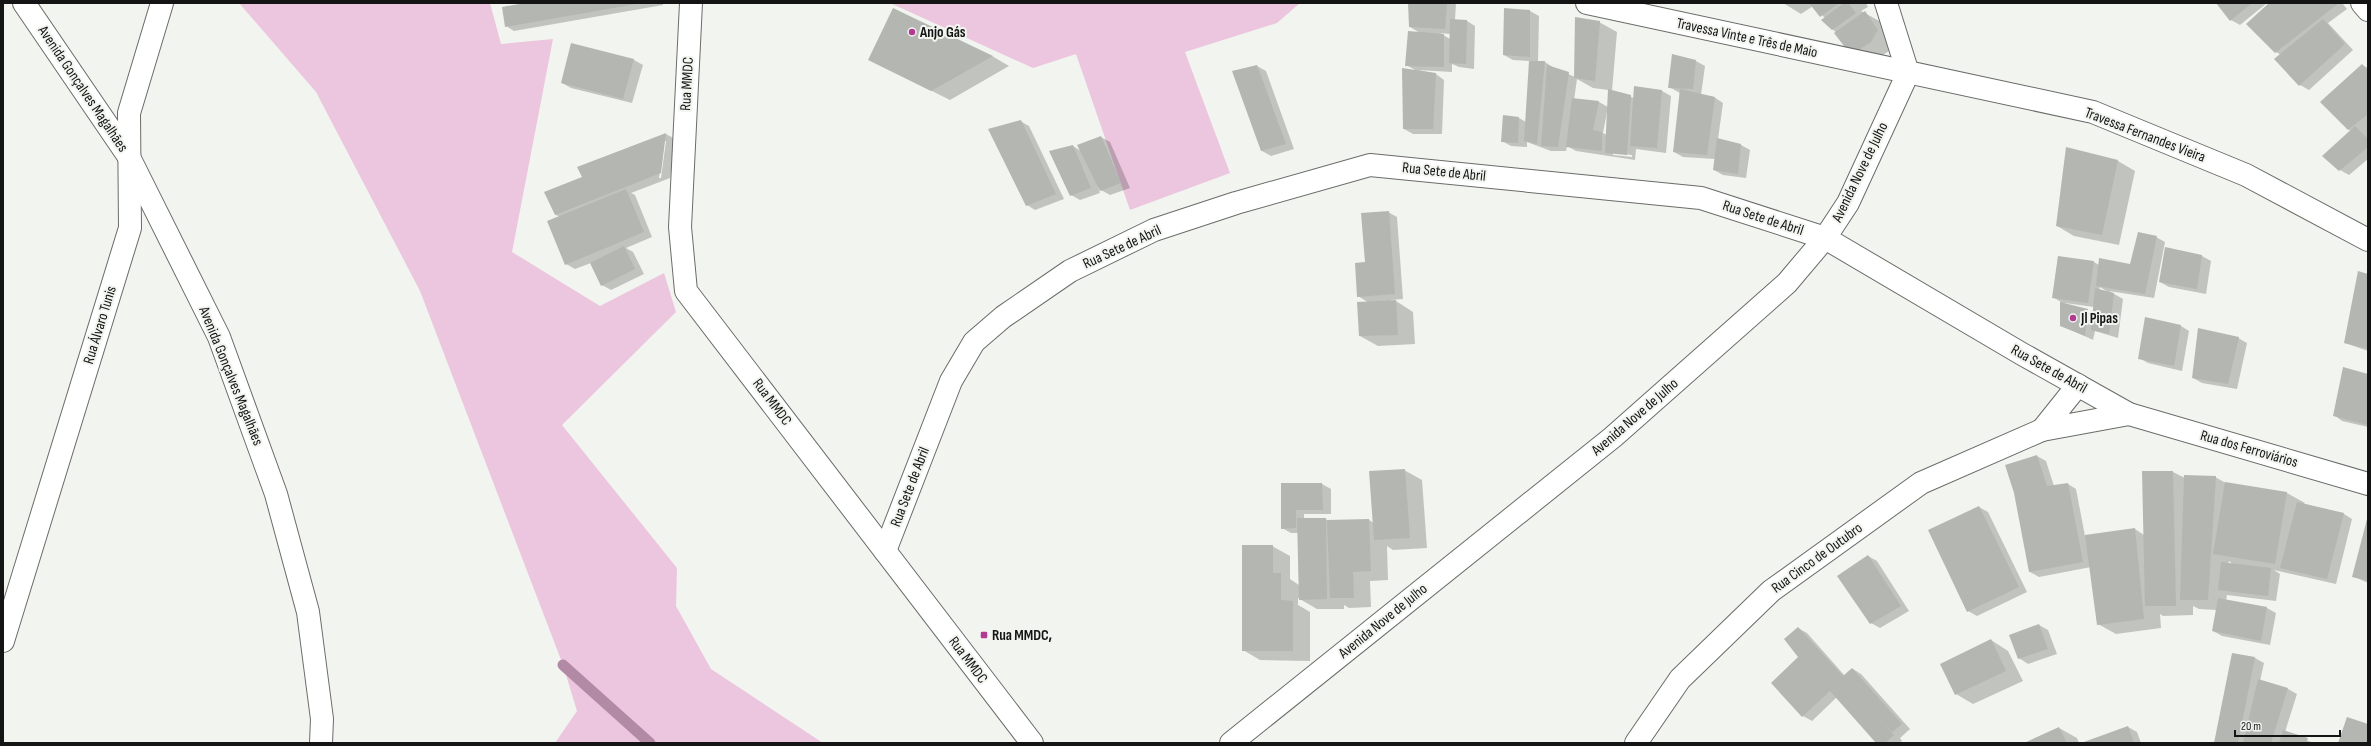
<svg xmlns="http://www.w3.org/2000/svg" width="2371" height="746" font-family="'Sofia Sans Condensed',sans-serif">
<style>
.green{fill:#ecc6de}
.shadow{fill:#0003;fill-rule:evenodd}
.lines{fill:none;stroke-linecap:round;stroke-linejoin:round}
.stream{stroke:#b38aa5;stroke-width:11}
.building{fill:#b4b6b2}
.minor-casing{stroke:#6b6c69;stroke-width:24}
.minor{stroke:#fff;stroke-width:22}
.poi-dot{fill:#b13b92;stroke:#f2f4ef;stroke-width:1.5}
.labels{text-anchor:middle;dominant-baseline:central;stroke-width:4;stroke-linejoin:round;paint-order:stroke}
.poi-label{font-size:15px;font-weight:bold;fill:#131413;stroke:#f2f4ef;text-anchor:start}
.street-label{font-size:15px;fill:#131413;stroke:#f2f4ef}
</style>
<rect width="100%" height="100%" fill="#f2f4ef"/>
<g class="green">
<polygon points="239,3 490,3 501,44 553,39 512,252 600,306 664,273 676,312 562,425 677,568 676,606 711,669 823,743 555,743 577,711 563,665 420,291 316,92"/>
<polygon points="890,3 1300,3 1277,23 1185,52 1230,173 1130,210 1076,54 1033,68"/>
</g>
<g class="shadow">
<polygon points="531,3 663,3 663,5 514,31 506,26"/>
<path d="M1409,3H1456L1455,20L1467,21L1475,26L1474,69L1459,67L1452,64V72L1418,70L1436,74L1444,80L1442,134H1413L1404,129L1417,71L1406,65L1420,33L1410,27ZM1440,33L1450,34V39Z"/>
<polygon points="1783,3 1866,3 1868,7 1861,11 1883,23 1895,40 1889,51 1869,64 1823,20 1825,18 1813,6 1801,14"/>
<polygon points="2217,3 2267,3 2240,25 2231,20"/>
<polygon points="2270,3 2342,3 2347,9 2328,23 2353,50 2309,90 2300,85 2281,55 2276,52"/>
<path d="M1530,11L1539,16L1538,62H1545L1554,68L1575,77L1599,22L1617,32L1612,91L1634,98V87L1662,91L1671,96L1666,153L1636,149L1635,160L1576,151L1567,146L1566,151H1551L1527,142V147L1511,146L1502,141L1519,118L1526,122L1530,61L1513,60L1504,55ZM1577,79L1593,88L1609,90L1608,107L1599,102L1574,100ZM1607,112H1608L1607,135L1603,133ZM1613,153L1632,155V157L1613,155Z"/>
<polygon points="572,44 634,60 643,65 632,103 571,88 562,83"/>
<polygon points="1673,55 1696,61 1705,66 1701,95 1714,97 1723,103 1718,139 1741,145 1750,150 1746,178 1723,175 1714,170 1715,159 1683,157 1674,152 1680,93 1669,87"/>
<polygon points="992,56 1009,66 950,100 870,60"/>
<polygon points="2362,65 2368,68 2368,159 2349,175 2340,170 2351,131 2348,129"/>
<polygon points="1257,66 1266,71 1294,149 1271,156 1262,151 1233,71"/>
<polygon points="1020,121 1029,126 1064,199 1035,210 1027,205"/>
<path d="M666,134L675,139L670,178L631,193L635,195L652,237L626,248L633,252L644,274L611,290L602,285L591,263L575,269L566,264L560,217L556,215L545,192L584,177L579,167ZM664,141H666L661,178H659Z"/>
<polygon points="1101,137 1110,142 1130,188 1110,195 1101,190 1095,177 1100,193 1080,200 1071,195 1073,146 1081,151"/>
<polygon points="2067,149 2118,161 2135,171 2119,245 2074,236 2057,226"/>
<polygon points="1388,212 1397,217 1403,299 1391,300 1391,302 1396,301 1413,312 1415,344 1378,346 1360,336 1369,303 1358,296 1366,263"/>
<path d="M2156,237L2165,242L2154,298L2109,291L2123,299L2118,338L2095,331L2093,340L2061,325V302L2053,297L2058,257L2094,262L2099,265H2131ZM2100,287L2108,292L2099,290ZM2065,303L2094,307L2093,314L2065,304Z"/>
<polygon points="2202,256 2211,261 2206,294 2169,287 2160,282"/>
<polygon points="2368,276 2368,351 2345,343"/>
<polygon points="2181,326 2189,331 2182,371 2148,363 2139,358"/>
<polygon points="2238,338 2247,343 2237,389 2202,383 2193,378"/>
<polygon points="2368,375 2368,427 2342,421 2334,415"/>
<path d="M2037,456L2046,461L2054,486L2068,484L2076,489L2085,536L2135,529L2144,535L2143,472H2173L2185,478L2215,477L2226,483L2287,493L2305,503L2304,504L2344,514L2352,519L2336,584L2274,570L2280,574L2276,601L2227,595L2226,601L2267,608L2276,613L2270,645L2222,636L2213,631L2217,610L2199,609L2193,606V615L2163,616L2160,614L2161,628L2116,634L2098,624L2091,567L2039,577L2030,572ZM2229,561L2230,562L2234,565L2228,564Z"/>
<polygon points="1404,470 1422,480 1427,548 1393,550 1387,546 1388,580 1370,581 1371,607 1349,608 1344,605 1344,609 1317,609 1298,598 1298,605 1310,612 1310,661 1260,660 1243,650 1272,546 1290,556 1290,579 1299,585 1298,533 1291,533 1282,528 1282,484 1322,484 1331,489 1331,514 1304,514 1304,519 1325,519 1330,521 1369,520 1374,523"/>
<polygon points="1979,507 1988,512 2027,592 1977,616 1968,611"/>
<polygon points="2368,520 2368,583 2353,576"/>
<polygon points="1868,556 1877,561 1909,611 1880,628 1871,623"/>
<polygon points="2039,625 2048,630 2057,654 2028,664 2019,658"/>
<polygon points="1798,628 1807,633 1845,676 1853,669 1861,674 1910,729 1900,738 1902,741 1899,743 1877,743 1837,697 1812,721 1803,716"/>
<polygon points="1991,640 2008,651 2023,681 1973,704 1956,694"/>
<polygon points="2233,654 2255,658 2264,663 2260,681 2288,689 2297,694 2285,732 2314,743 2215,743"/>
<polygon points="2128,727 2137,732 2141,743 2083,743"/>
<polygon points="2059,728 2077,738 2079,743 2027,743"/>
</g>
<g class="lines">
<polyline class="stream" points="563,665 650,743"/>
</g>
<g class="building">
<polygon points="525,3 636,3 636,4 505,27 502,7"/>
<polygon points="1408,3 1447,3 1445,29 1409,27"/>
<polygon points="1809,3 1839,3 1820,17"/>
<polygon points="1844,3 1848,3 1856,13 1832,30 1821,20"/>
<polygon points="2216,3 2252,3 2230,21"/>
<polygon points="2269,3 2339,3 2275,53 2246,24"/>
<polygon points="893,8 993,56 931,91 868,60"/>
<polygon points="1504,8 1530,10 1530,57 1503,55"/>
<polygon points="1865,11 1878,30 1871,42 1851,55 1834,33"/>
<polygon points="1575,17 1600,21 1595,81 1574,78"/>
<polygon points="1450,19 1467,20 1466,64 1449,63"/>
<polygon points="2323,19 2345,44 2299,86 2274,59"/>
<polygon points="1408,31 1444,34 1444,67 1405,66"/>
<polygon points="571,43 634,59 623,99 561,83"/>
<polygon points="1672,54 1696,60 1693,89 1668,88"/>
<polygon points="1529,61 1545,61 1537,144 1524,141"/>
<polygon points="2362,64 2368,70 2368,114 2348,130 2320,102"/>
<polygon points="1257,65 1286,144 1261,151 1232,71"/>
<polygon points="1547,65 1569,72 1558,147 1541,146"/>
<polygon points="1402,68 1436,73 1433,129 1403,129"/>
<polygon points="1634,86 1662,90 1657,148 1630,146"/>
<polygon points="1608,89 1631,95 1627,155 1605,153"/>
<polygon points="1680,89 1715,97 1707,155 1673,152"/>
<polygon points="1572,98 1599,101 1593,130 1602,132 1602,151 1566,147"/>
<polygon points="1503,115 1519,117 1518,143 1501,142"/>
<polygon points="1021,120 1056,194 1026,206 988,129"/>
<polygon points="2355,126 2368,139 2368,147 2339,171 2322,156"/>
<polygon points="666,133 661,173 555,215 544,192 582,177 577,167"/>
<polygon points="1101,136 1121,183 1100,191 1077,145"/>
<polygon points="1717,138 1741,144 1738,174 1713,170"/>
<polygon points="1073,145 1091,188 1070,196 1049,151"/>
<polygon points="2066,147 2118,160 2102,235 2056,226"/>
<polygon points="626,189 644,232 565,265 547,221"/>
<polygon points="1389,211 1395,294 1357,297 1355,263 1365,262 1361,213"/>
<polygon points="2138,232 2157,236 2145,294 2096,286 2099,258 2130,264"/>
<polygon points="624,246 635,269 601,286 590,263"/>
<polygon points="2165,247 2202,255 2197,289 2159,282"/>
<polygon points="2058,256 2094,261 2088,303 2052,298"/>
<polygon points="2358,271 2368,274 2368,349 2344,343"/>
<polygon points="2095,288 2114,293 2109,334 2091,330"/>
<polygon points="1396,300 1398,335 1359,336 1357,302"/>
<polygon points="2060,302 2088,309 2085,336 2060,326"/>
<polygon points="2145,317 2181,325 2174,366 2138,359"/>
<polygon points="2198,328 2239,337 2228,384 2192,378"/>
<polygon points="2343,367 2368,374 2368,425 2333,416"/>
<polygon points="2037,455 2047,486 2068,483 2083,562 2029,572 2014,493 2005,465"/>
<polygon points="1405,469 1410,538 1374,540 1369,471"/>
<polygon points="2142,471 2173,471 2176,606 2145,606"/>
<polygon points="2184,475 2216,476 2208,600 2180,600"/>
<polygon points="2225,482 2287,492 2275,564 2213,554"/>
<polygon points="1281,483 1322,483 1323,510 1296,510 1296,528 1281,529"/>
<polygon points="2297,502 2344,513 2327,579 2280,568"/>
<polygon points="1979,506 2019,587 1967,612 1928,530"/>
<polygon points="1297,518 1326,518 1327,599 1299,600"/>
<polygon points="1369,519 1371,571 1353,572 1354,598 1330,598 1327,520"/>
<polygon points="2367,519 2368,519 2368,581 2352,577"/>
<polygon points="2135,528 2144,619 2097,625 2085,535"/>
<polygon points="1242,545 1273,545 1273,573 1281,573 1281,600 1293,601 1293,651 1242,651"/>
<polygon points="1868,555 1901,606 1870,624 1837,576"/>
<polygon points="2221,562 2271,568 2268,596 2218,590"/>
<polygon points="2218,598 2267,607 2261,641 2212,631"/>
<polygon points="2039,624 2048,649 2018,659 2009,635"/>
<polygon points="1798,627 1843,676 1852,668 1902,724 1892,732 1879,718 1894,735 1885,743 1876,743 1830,691 1802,717 1771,683 1798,657 1784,639"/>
<polygon points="1991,639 2006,671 1955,695 1940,664"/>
<polygon points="2232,653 2255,657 2238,743 2214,743"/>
<polygon points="2258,679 2288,688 2271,743 2243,743"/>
<polygon points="2347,717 2368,724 2368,743 2338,743"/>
<polygon points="2128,726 2134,743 2081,743"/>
<polygon points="2059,727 2067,743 2024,743"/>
<polygon points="2283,730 2308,738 2306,743 2279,743"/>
</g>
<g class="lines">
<g class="minor-casing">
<g id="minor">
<polyline points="24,3 129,157 219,337 276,494 308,612 322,719 321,743"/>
<polyline points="691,3 680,227 686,291 1032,743"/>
<polyline points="1587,3 2093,112 2246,175 2368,240"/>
<polyline points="2362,3 2368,10"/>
<polyline points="2078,385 2042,430 2129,414"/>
<polyline points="885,551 951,381 974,342 1003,317 1070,271 1154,230 1236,203 1370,165 1701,198 1825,238 2022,354 2129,414 2368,484"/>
<polyline points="3,641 130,228 129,113 162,3"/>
<polyline points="1231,743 1613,437 1787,283 1825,238 1848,203 1908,73 1886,3"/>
<polyline points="1636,743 1680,679 1771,591 1921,483 2042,430"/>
</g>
</g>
<use href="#minor" class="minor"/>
</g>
<g class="poi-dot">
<circle cx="912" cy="32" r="4"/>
<circle cx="2073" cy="318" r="4"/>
<rect x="980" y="631" width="8" height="8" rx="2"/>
</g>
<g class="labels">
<g class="poi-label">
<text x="920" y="32">Anjo Gás</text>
<text x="2081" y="318">Jl Pipas</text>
<text x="992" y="635">Rua MMDC,</text>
</g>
<g class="street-label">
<text transform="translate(1747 38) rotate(12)">Travessa Vinte e Três de Maio</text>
<text transform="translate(687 84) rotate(-87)">Rua MMDC</text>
<text transform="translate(83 89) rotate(56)">Avenida Gonçalves Magalhães</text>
<text transform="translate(2145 135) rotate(21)">Travessa Fernandes Vieira</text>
<text transform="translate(1444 172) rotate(6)">Rua Sete de Abril</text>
<text transform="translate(1860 172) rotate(-64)">Avenida Nove de Julho</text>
<text transform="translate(1763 218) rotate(18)">Rua Sete de Abril</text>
<text transform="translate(1122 247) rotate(-25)">Rua Sete de Abril</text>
<text transform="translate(100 325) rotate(-73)">Rua Álvaro Tunis</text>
<text transform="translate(2049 369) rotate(29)">Rua Sete de Abril</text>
<text transform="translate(231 376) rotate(68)">Avenida Gonçalves Magalhães</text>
<text transform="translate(772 402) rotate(53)">Rua MMDC</text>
<text transform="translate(1635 417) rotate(-41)">Avenida Nove de Julho</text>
<text transform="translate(2249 449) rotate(16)">Rua dos Ferroviários</text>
<text transform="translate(910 487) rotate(-69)">Rua Sete de Abril</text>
<text transform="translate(1817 558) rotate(-36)">Rua Cinco de Outubro</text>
<text transform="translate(1383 621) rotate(-39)">Avenida Nove de Julho</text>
<text transform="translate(968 660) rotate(53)">Rua MMDC</text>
</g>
</g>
<rect width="2371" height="746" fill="none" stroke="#131413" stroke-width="8"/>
<path d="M2235 730v6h105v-6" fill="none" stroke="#131413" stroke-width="2"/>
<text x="2241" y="730" font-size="12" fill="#131413" stroke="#f2f4ef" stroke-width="3" paint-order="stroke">20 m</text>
</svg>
